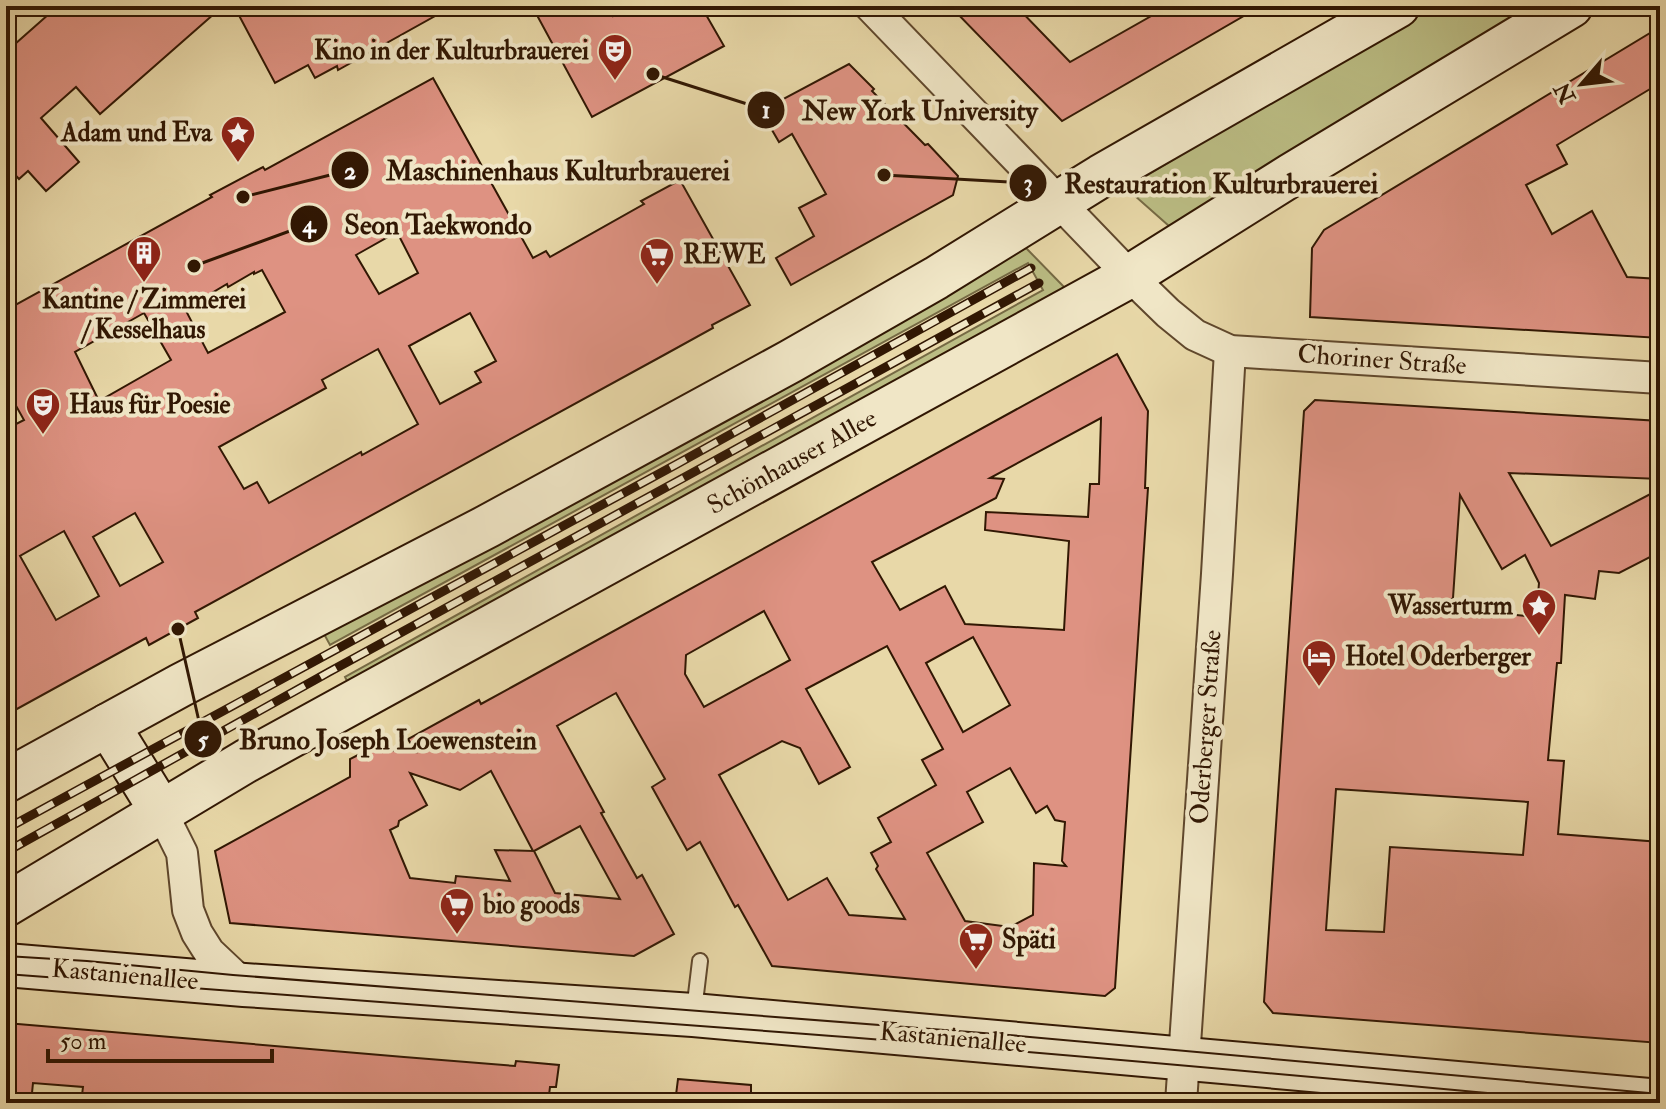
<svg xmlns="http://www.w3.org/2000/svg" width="1666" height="1109" font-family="'IM FELL Double Pica',serif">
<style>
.grass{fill:#bbbd84;stroke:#766a44;stroke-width:2}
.building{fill:#de9282;stroke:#311703;stroke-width:2;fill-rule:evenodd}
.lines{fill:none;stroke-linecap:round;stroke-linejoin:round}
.lane-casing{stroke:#5f472c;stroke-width:18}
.street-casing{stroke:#5f472c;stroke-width:34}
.secondary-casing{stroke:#311703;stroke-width:46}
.lane{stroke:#f0e6c6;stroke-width:14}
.street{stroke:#f0e6c6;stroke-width:30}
.secondary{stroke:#f0e6c6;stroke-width:42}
.tram{stroke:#311703;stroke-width:2}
.rail-casing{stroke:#311703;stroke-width:9}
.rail{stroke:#f0e6c6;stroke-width:6;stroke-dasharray:18;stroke-linecap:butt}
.labels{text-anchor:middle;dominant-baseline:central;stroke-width:8;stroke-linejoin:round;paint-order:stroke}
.poi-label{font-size:26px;font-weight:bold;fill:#311703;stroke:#f0e6c6;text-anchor:start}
.street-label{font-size:26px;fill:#311703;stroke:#f0e6c6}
.leader{fill:none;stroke:#311703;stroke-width:3}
.callout-dot{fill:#311703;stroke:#f0e6c6;stroke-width:3}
.mark-label{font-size:24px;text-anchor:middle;font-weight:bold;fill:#fff}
.callout-label{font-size:28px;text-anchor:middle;font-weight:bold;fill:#311703;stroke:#f0e6c6;stroke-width:8;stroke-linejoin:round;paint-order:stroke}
</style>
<rect width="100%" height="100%" fill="#e8d8a8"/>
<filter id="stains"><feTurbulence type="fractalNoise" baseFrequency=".0025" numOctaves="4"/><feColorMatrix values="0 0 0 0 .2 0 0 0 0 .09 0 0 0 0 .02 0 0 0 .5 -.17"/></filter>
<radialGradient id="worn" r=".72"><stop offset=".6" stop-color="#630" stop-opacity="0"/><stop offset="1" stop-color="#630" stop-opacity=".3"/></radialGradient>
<g class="grass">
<polygon points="1429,6 1539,6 1169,226 1126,188"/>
<polygon points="1026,248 1068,291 350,687 345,677 1043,290 1028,263 330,645 324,634"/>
</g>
<g class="building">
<polygon points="58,6 223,6 100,114 76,87 41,118 79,162 46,191 28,171 19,179 6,165 6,52"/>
<polygon points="234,6 453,6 338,70 337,66 315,78 308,65 275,83"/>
<polygon points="532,6 608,6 613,16 631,6 701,6 724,46 592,117"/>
<polygon points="950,6 1016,6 1070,62 1169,6 1261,6 1062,121"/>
<polygon points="1660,27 1660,83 1557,145 1567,164 1526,185 1552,234 1592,211 1627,277 1660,279 1660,338 1310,317 1312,248 1324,230"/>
<polygon points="849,64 874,89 872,91 925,145 928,144 958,176 953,195 791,285 776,258 814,236 799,208 826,194 792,134 779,142 761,111"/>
<path d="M433,78L533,258L546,251L550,257L644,204L641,201L680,180L750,305L712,325L713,328L664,355L195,612L198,618L149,645L146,638L6,715V429L24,420L6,388V310L212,197L210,195L263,167L265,170ZM397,232L418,273L379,294L356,255ZM262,270L285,312L208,353L185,309L227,284L228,287L254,272V274ZM144,313L171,360L99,401L75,352ZM470,313L496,361L475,372L481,382L440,404L409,346ZM378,349L418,424L362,455L361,452L269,503L257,482L244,489L219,447L326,388L322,380ZM135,513L163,562L120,586L93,537ZM64,531L99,596L56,620L20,556Z"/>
<path d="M1117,354L1148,411L1145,488H1148L1115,988L1105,996L772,966L738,905L735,907L700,842L687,850L652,787L665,779L616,693L557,726L604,812L601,813L637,878L642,875L674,934L634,956L230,923L215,851L350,777V759L360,754L361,748L416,752L408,739L479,700L481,704L512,687ZM1101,418L1099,484H1090L1088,517L986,512L985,530L1069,541L1064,630L965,624L945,586L900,610L872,562L996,498L1004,479L990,478ZM764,611L790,660L704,707L685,674L686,655ZM973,637L1010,705L963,732L926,663ZM887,646L943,749L922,760L936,785L878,818L891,842L871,853L878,866L876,869L905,919L849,915L827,878L788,900L719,775L782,741L800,748L819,784L850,767L806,689ZM1010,768L1036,813L1047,806L1055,820L1065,822L1062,861L1066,866L1034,863L1033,915L1010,927L965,921L927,853L983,822L967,792ZM491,771L533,851L495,850L510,881L456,876L455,883L410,878L390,830L398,826L399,821L427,805L410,773L460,790ZM580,826L620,899L555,893L534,851Z"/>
<path d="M1315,400L1660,421V479L1509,473L1551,546L1660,489V552L1619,573L1599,571L1595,599L1565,595L1561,663H1557L1548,760L1564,761L1558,834L1660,842V1043L1273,1013L1264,1002L1304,411ZM1460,495L1502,569L1525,555L1539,583L1536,617L1438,607L1453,598ZM1336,789L1528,802L1523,855L1390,847L1384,932L1326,930Z"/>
<polygon points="6,1023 404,1057 515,1066 516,1061 559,1065 556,1087 550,1087 548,1103 162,1103 162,1100 106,1094 106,1103 81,1103 83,1087 33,1083 31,1103 6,1103"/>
<polygon points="678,1079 751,1085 751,1103 675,1103"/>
</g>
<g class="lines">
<g class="lane-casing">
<polyline id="lane" points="694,1011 700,961"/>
</g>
<g class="street-casing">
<g id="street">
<polyline points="870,6 1130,276 1168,313 1195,335 1230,351 1660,378"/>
<polyline points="161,811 182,853 188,910 197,933 209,952 244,985"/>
<polyline points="1181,1103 1217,574 1230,351"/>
</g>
</g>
<g class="secondary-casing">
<g id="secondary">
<polyline points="108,725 161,811"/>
<polyline points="6,781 181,685 488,526 791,361 936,278 1101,176 1398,6"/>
<polyline points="6,905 246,761 1130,276 1291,175 1571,6"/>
<polyline points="6,965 244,985 693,1015 1660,1101"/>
</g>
</g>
<use href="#lane" class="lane"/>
<use href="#street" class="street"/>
<use href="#secondary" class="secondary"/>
<g class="tram">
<polyline points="6,956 87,961 233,975 1009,1035 1660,1094"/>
<path d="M6,974C272,996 539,1015 806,1034C1070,1054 1333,1079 1597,1103"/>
</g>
<g class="rail-casing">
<g id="rail">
<polyline points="6,829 677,464 1031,268"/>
<polyline points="6,852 329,672 1039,283"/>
</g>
</g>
<use href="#rail" class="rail"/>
</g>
<defs>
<g id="theatre-pin" transform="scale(1.8)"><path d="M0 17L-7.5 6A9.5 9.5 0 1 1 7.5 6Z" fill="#8f2418" stroke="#f0e6c6"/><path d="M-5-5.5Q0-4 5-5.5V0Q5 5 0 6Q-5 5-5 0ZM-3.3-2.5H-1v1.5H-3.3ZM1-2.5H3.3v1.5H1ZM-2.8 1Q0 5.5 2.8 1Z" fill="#fff"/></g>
<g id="sight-pin" transform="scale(1.8)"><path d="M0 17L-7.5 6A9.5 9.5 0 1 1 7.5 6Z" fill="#8f2418" stroke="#f0e6c6"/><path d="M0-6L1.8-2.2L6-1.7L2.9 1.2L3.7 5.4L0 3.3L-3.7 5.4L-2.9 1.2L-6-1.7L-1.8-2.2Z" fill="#fff"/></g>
<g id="building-pin" transform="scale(1.8)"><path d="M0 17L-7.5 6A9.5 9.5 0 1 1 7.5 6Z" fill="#8f2418" stroke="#f0e6c6"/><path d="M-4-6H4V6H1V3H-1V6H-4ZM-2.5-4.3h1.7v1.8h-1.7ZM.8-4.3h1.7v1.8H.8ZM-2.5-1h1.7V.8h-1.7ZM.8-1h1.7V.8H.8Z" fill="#fff"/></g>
<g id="supermarket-pin" transform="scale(1.8)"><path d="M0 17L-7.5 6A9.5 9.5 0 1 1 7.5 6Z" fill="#8f2418" stroke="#f0e6c6"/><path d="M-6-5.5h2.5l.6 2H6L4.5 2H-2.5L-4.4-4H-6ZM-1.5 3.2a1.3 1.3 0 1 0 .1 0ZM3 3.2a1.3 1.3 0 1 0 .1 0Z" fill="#fff"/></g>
<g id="hotel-pin" transform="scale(1.8)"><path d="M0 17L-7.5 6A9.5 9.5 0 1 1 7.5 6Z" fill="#8f2418" stroke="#f0e6c6"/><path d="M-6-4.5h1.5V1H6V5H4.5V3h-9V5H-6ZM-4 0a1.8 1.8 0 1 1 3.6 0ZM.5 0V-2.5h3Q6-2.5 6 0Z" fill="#fff"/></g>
</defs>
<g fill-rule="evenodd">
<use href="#theatre-pin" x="615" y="51"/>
<use href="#sight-pin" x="238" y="133"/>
<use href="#building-pin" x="144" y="253"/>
<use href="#supermarket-pin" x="657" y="255"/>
<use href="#theatre-pin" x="43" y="405"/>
<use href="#sight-pin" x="1539" y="606"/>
<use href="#hotel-pin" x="1319" y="657"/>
<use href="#supermarket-pin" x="457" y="905"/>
<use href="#supermarket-pin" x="976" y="940"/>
</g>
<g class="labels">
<g class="poi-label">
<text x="589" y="51" text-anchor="end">Kino in der Kulturbrauerei</text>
<text x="212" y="133" text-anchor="end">Adam und Eva</text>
<text x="683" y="255">REWE</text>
<text x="144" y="300" text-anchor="middle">Kantine / Zimmerei<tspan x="144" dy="30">/ Kesselhaus</tspan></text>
<text x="69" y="405">Haus für Poesie</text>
<text x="1513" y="606" text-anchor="end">Wasserturm</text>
<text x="1345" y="657">Hotel Oderberger</text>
<text x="483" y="905">bio goods</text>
<text x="1002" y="940">Späti</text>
</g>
<g class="street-label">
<text transform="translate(1382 360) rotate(4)">Choriner Straße</text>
<text transform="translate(792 462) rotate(-29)">Schönhauser Allee</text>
<text transform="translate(1206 727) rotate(-86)">Oderberger Straße</text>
<text transform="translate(125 975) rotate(5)">Kastanienallee</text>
<text transform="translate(953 1038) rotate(5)">Kastanienallee</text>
</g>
</g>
<path class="leader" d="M653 74L766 110M243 197L350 170M884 175L1028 183M194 266L309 224M178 629L203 739"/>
<g class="callout-dot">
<circle cx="653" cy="74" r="8"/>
<circle cx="243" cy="197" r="8"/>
<circle cx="884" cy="175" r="8"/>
<circle cx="194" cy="266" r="8"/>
<circle cx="178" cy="629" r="8"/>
<circle cx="766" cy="110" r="20"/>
<circle cx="350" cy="170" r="20"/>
<circle cx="1028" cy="183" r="20"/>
<circle cx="309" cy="224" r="20"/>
<circle cx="203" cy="739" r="20"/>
</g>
<g class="mark-label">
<text x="766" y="118">1</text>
<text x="350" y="179">2</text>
<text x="1028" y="191">3</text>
<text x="309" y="232">4</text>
<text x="203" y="748">5</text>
</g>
<g class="callout-label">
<text x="920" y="120">New York University</text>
<text x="558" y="180">Maschinenhaus Kulturbrauerei</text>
<text x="1221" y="193">Restauration Kulturbrauerei</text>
<text x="438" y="234">Seon Taekwondo</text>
<text x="388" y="749">Bruno Joseph Loewenstein</text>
</g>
<rect width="1666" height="1109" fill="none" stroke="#e8d8a8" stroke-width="32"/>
<rect x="8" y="8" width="1650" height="1093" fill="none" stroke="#311703" stroke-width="4"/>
<rect x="16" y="16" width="1634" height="1077" fill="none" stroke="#311703" stroke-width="2"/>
<g transform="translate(1582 84) rotate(242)" stroke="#f0e6c6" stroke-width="6" paint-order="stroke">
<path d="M0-6L14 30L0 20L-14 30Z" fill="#311703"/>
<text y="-12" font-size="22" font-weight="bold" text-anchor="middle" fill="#311703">N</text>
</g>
<path d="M48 1049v12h224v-12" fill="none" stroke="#311703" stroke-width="4"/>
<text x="60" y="1049" font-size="24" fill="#311703" stroke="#f0e6c6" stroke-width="6" paint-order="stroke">50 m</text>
<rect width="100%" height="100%" filter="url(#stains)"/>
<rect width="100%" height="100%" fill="url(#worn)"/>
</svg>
